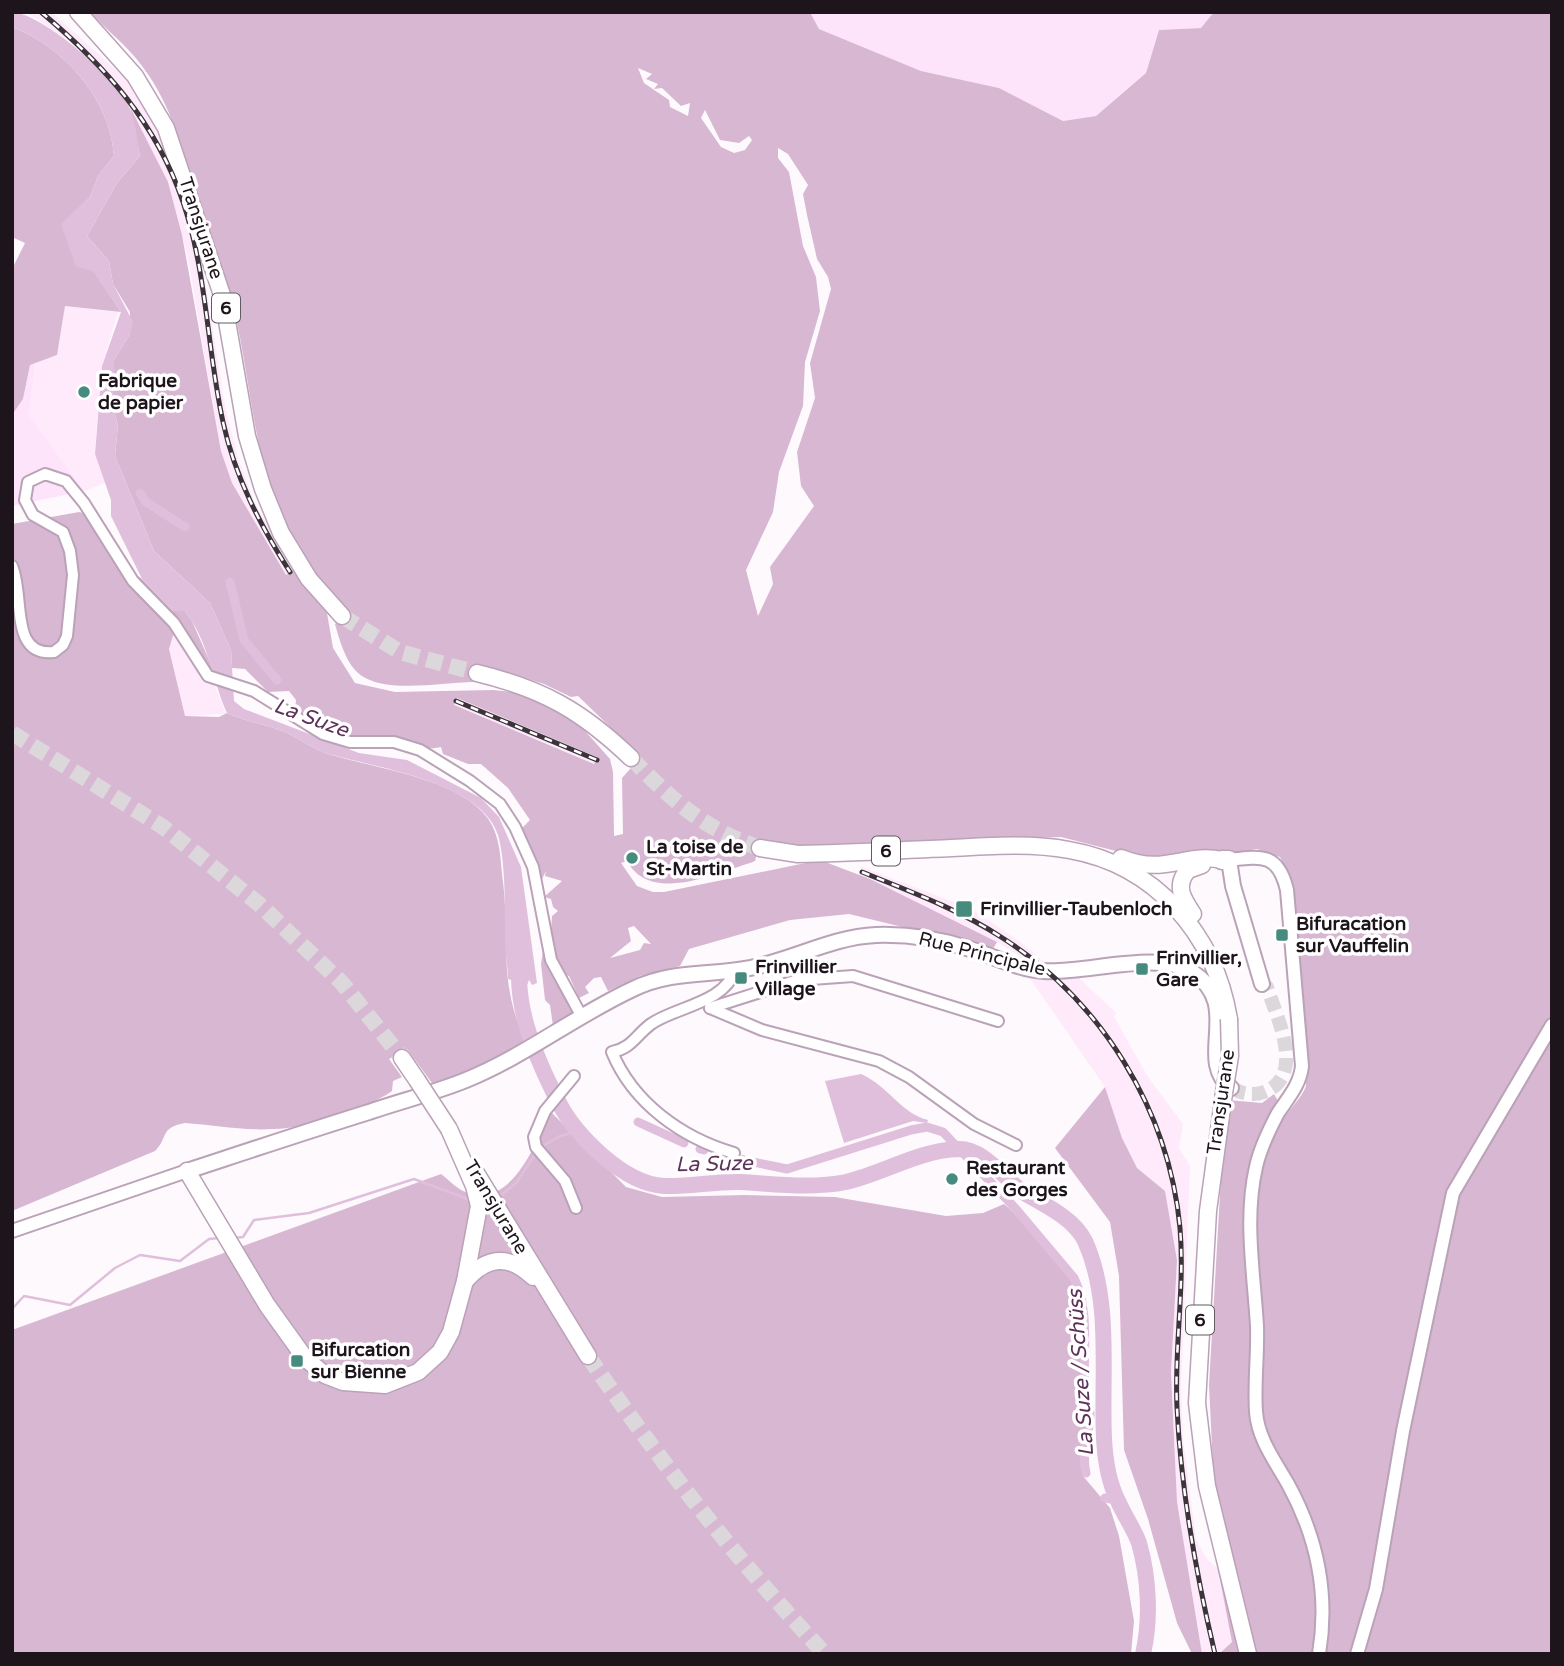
<svg xmlns="http://www.w3.org/2000/svg" width="1564" height="1666" font-family="'Varela Round',sans-serif">
<style>
.built{fill:#feeafb}
.green{fill:#fee4fb}
.forest{fill:#d8b7d3;fill-rule:evenodd}
.water{fill:#e0bfdc}
.lines{fill:none;stroke-linecap:round;stroke-linejoin:round}
.stream{stroke:#e0bfdc;stroke-width:2.5}
.canal{stroke:#e0bfdc;stroke-width:9}
.river{stroke:#e0bfdc;stroke-width:16}
.secondary-tunnel{stroke:#dcd7db;stroke-width:14;stroke-dasharray:14 7;stroke-linecap:butt}
.primary-tunnel{stroke:#dcd7db;stroke-width:16;stroke-dasharray:16 8;stroke-linecap:butt}
.minor-casing{stroke:#baa2b7;stroke-width:14}
.tertiary-casing{stroke:#baa2b7;stroke-width:16}
.secondary-casing{stroke:#baa2b7;stroke-width:18}
.primary-casing{stroke:#baa2b7;stroke-width:19}
.trunk-casing{stroke:#baa2b7;stroke-width:21}
.minor{stroke:#fff;stroke-width:10}
.tertiary{stroke:#fff;stroke-width:12}
.secondary{stroke:#fff;stroke-width:14}
.primary{stroke:#fff;stroke-width:16}
.trunk{stroke:#fff;stroke-width:18}
.rail-casing{stroke:#3c343b;stroke-width:5}
.rail{stroke:#fff;stroke-width:2.5;stroke-dasharray:8;stroke-linecap:butt}
.primary-bridge-casing{stroke:#baa2b7;stroke-width:19;stroke-linecap:butt}
.primary-bridge{stroke:#fff;stroke-width:16}
.poi-dot{fill:#478b7f;stroke:#fff;stroke-width:2.5}
.labels{text-anchor:middle;dominant-baseline:central;stroke-width:7;stroke-linejoin:round;paint-order:stroke}
.shield{fill:#fff;stroke:#615a60;stroke-width:2}
.shield-label{font-size:18px;font-weight:bold;fill:#1d141c}
.street-label{font-size:19px;fill:#1d141c;stroke:#fff}
.poi-label{font-size:19px;font-weight:bold;fill:#1d141c;stroke:#fff;text-anchor:start}
.water-label{font-size:21px;font-style:italic;fill:#5e3359;stroke:#fff}
</style>
<rect width="100%" height="100%" fill="#fef9fd"/>
<g class="built">
<polygon points="26,12 51,12 86,43 128,81 162,133 187,205 202,262 225,406 238,458 254,502 294,569 286,575 232,484 221,451 188,258 168,182 119,94 71,42"/>
<polygon points="65,306 118,312 102,366 96,433 95,454 105,483 84,491 29,415 35,363 57,355"/>
<polygon points="182,625 206,667 216,676 215,686 226,714 185,716 169,649 175,629"/>
<polygon points="456,698 598,757 594,764 453,705"/>
<polygon points="862,867 972,909 1023,944 1061,977 1078,977 1116,1013 1114,1017 1148,1077 1183,1124 1179,1148 1190,1166 1181,1385 1183,1439 1196,1539 1206,1558 1218,1569 1233,1642 1219,1654 1202,1654 1177,1502 1171,1373 1177,1260 1165,1191 1137,1168 1122,1138 1105,1087 1029,977 1030,962 997,942 859,875"/>
</g>
<g class="green">
<polygon points="810,12 1214,12 1202,28 1159,30 1146,73 1096,116 1063,121 999,88 921,71 819,29"/>
<polygon points="35,363 29,415 84,491 12,506 12,415 23,399 30,365"/>
</g>
<g class="forest">
<path d="M90,12H810L819,29L921,71L999,88L1063,121L1096,116L1146,73L1159,30L1201,28L1214,12H1552V1654H1219L1232,1642L1218,1569L1209,1385L1224,1125L1228,1100L1262,1103L1274,1094L1278,1101L1265,1126H1277C1286,1113 1302,1098 1306,1086L1291,879L1280,857L1257,849L1163,863L1061,837L806,847L761,839L755,861L750,863C714,874 650,904 627,861L621,863L637,886L653,892H664L820,860L870,879L997,942L993,949L849,914L790,920L689,949L680,966L640,976L608,991L601,977L594,978L585,987L589,993L579,998L569,976L558,973L551,932L552,916L558,911L553,907L551,899L544,897L562,881L545,876L546,871L541,881L539,867L520,830L530,820L508,788L481,764H468L443,754L441,747C412,753 338,740 312,724C306,720 300,714 295,709L296,700L289,691L268,692L245,669L232,668L231,650L210,603L154,551L115,456L118,425L114,411V360L130,334V312L113,284L109,261L87,236L117,183L140,156L130,107L168,182L182,235L221,451L232,483L286,575L294,569L327,613L333,648L355,683L395,692L493,690L522,693L578,723L610,759L613,772L614,836L623,834L622,778L631,768L626,762L636,752L578,696L571,697L544,684L478,664L475,678L484,682C450,680 380,698 355,670C345,659 339,639 335,624L348,610C252,519 260,425 234,308C225,272 212,237 200,202C184,155 172,105 142,66C127,45 107,31 90,12ZM638,68L652,74L646,79L658,84L654,89L662,88L681,106L690,103L688,116L670,107L669,100L644,83ZM705,110L720,140L739,143L749,136L752,140L745,150L734,153L721,147L701,118ZM778,148L788,154L808,185L803,194L807,215L817,259L828,277L831,289L810,363L815,398L797,452L801,486L814,506L770,567L773,584L758,616L746,570L773,512L779,472L803,406L805,362L820,311L816,277L803,246L789,172L778,158ZM457,698L597,757V758L594,764L454,705ZM634,926L651,944L644,943L640,950L610,958L631,941L628,928Z"/>
<path d="M12,27C64,46 111,101 114,156L98,176L90,197L62,224L121,312L65,306L57,355L30,365L23,399L12,415V269L25,243L12,237Z"/>
<path d="M79,512L94,516L128,569L142,579L173,611H185L192,621L216,676L206,667L182,625L175,629L169,649L185,716L219,717L227,713C246,722 268,724 287,733C300,739 312,748 325,753C371,768 455,777 486,816C501,835 500,858 503,882C510,942 498,984 526,1042L473,1070L432,1083L407,1049L389,1059L402,1077L393,1081L392,1091C361,1112 310,1128 273,1129C244,1131 213,1125 185,1123C159,1128 169,1137 155,1151L12,1211V524Z"/>
<polygon points="544,945 546,962 572,1008 572,1014 553,1026 550,1005 545,1000 541,964"/>
<polygon points="1105,1087 1122,1138 1137,1168 1165,1191 1177,1260 1171,1373 1177,1502 1202,1654 1192,1654 1177,1623 1148,1519 1124,1450 1119,1276 1110,1222 1055,1148"/>
<path d="M551,1112L626,1187L662,1197L745,1195L835,1197L946,1216L983,1213L1004,1204L1012,1211L1067,1268L1081,1305L1089,1413L1081,1451L1083,1476L1110,1508L1119,1536L1134,1621L1131,1654H12V1330L441,1174C448,1179 455,1187 463,1191C511,1213 535,1143 551,1112Z"/>
</g>
<g class="water">
<path d="M12,12C44,14 119,80 130,109C136,123 137,141 140,156L117,183L87,236L109,261L113,284L133,322L130,334L114,360V411L118,425L115,456L154,551L210,603L231,650L234,701L244,709L359,753L407,760L481,798L499,817L521,867L537,983L532,985L529,980L527,985L508,979C508,966 505,954 505,942C505,913 506,863 498,835C481,781 372,767 325,753C312,748 300,739 287,733C268,724 246,722 227,713C212,680 209,642 185,611H173L142,579L111,516V500L95,454L102,366L121,312L93,271L76,267L61,224L90,197L98,176L114,156C111,101 64,46 12,27Z"/>
<path d="M861,1074C890,1087 900,1113 928,1120L927,1123L913,1121L844,1143L825,1081Z"/>
</g>
<g class="lines">
<g class="stream">
<polyline points="541,1147 560,1136 577,1132"/>
<polyline points="499,1197 516,1183 537,1152"/>
<polyline points="233,1238 243,1237 254,1220 309,1213 414,1179 473,1201"/>
<polyline points="12,1309 24,1296 70,1305 115,1268 140,1255 180,1261 209,1239 219,1238"/>
</g>
<g class="canal">
<polyline points="140,493 146,502 185,527"/>
<polyline points="230,582 244,640 277,680"/>
<polyline points="638,1122 684,1143"/>
<polyline points="700,1149 704,1150"/>
<path d="M734,1158L787,1169L911,1130L927,1127L943,1132L1015,1208L1074,1278C1091,1313 1082,1354 1085,1392C1086,1399 1089,1406 1090,1413C1090,1434 1081,1451 1086,1473"/>
<polyline points="1105,1498 1117,1500"/>
</g>
<path class="river" d="M520,961C514,1008 537,1060 558,1101C575,1135 624,1184 664,1186C690,1187 715,1181 741,1182C776,1184 811,1189 846,1182C884,1173 920,1150 959,1149C986,1149 1005,1181 1026,1194C1047,1206 1074,1219 1085,1241C1112,1301 1101,1374 1104,1438C1105,1459 1109,1483 1118,1501C1124,1515 1134,1529 1139,1543C1149,1578 1151,1619 1143,1654"/>
<path class="secondary-tunnel" d="M1232,1088C1242,1094 1253,1096 1264,1092C1307,1076 1276,1016 1267,987L1262,984"/>
<g class="primary-tunnel">
<polyline points="342,616 400,652 477,673"/>
<polyline points="12,733 163,827 259,904 342,983 402,1058"/>
<path d="M631,758C672,800 703,829 760,848"/>
<path d="M588,1356C661,1463 736,1559 825,1654"/>
</g>
<g class="minor-casing">
<g id="minor">
<path d="M12,566C25,596 9,657 54,652L63,645L67,636L73,575L70,551L63,532L33,515L25,500L28,482L45,474L66,481L84,503L133,581L174,623L208,676L254,691L323,734L350,742H394L420,750L470,781L500,804L515,827L533,867L551,960L582,1017"/>
<polyline points="710,1008 762,1030 879,1061 909,1077 974,1124 1016,1145"/>
<polyline points="710,1008 798,980 853,976 998,1021"/>
<polyline points="574,1076 545,1111 534,1137 536,1147 565,1181 576,1208"/>
<path d="M734,1153C682,1138 633,1103 612,1052C632,1048 636,1035 651,1024C675,1007 725,1003 735,970"/>
</g>
</g>
<g class="tertiary-casing">
<g id="tertiary">
<path d="M1229,860C1262,856 1278,853 1287,890L1302,1066C1300,1085 1288,1098 1278,1113C1269,1130 1260,1148 1256,1167C1244,1219 1254,1274 1257,1326C1258,1355 1254,1384 1256,1412C1258,1439 1275,1461 1288,1484C1317,1537 1329,1594 1319,1654"/>
<polyline points="12,1231 187,1171"/>
<polyline points="1357,1654 1376,1589 1403,1431 1453,1193 1552,1025"/>
</g>
</g>
<g class="secondary-casing">
<g id="secondary">
<polyline points="1229,860 1233,886 1262,984"/>
<path d="M187,1171C248,1151 308,1131 369,1112C401,1101 434,1093 466,1080C525,1056 575,1016 633,989C672,970 710,976 750,968C793,960 831,937 876,935C908,934 940,939 970,949C995,957 1018,969 1044,971C1085,974 1158,950 1192,972C1244,1005 1194,1059 1231,1088"/>
</g>
</g>
<g class="primary-casing">
<g id="primary">
<polyline points="78,12 135,76 166,128 223,298 247,436 263,489 281,533 309,579 342,616"/>
<path d="M477,673C543,689 582,711 631,758"/>
<path d="M760,848L798,854C850,853 901,850 952,848C991,846 1031,843 1069,850C1156,865 1215,935 1229,1019"/>
<path d="M1121,858C1166,876 1184,852 1222,860"/>
<path d="M1193,914C1183,899 1174,886 1188,870L1202,865"/>
<polyline points="402,1058 417,1080"/>
<polyline points="1224,1093 1208,1211 1197,1403 1207,1486 1248,1654"/>
<polyline points="187,1171 267,1305 305,1358 325,1375 343,1382 385,1385 418,1372 440,1352 451,1332 465,1281 479,1206 474,1186 449,1129"/>
<polyline points="476,1173 588,1356"/>
<path d="M465,1281C487,1256 509,1254 533,1277"/>
</g>
</g>
<g class="trunk-casing">
<polyline id="trunk" points="1222,860 1229,860"/>
</g>
<use href="#minor" class="minor"/>
<use href="#tertiary" class="tertiary"/>
<use href="#secondary" class="secondary"/>
<use href="#primary" class="primary"/>
<use href="#trunk" class="trunk"/>
<g class="rail-casing">
<g id="rail">
<path d="M41,12C104,65 156,122 183,202C207,273 207,349 223,422C235,477 260,525 290,572"/>
<polyline points="456,701 597,760"/>
<path d="M862,872C909,891 958,909 1001,937C1101,1000 1169,1110 1180,1228C1185,1288 1174,1348 1177,1408C1181,1490 1196,1574 1215,1654"/>
</g>
</g>
<use href="#rail" class="rail"/>
<g class="primary-bridge-casing">
<g id="primary-bridge">
<polyline points="417,1080 449,1129"/>
<polyline points="1224,1093 1230,1056 1229,1019"/>
</g>
</g>
<use href="#primary-bridge" class="primary-bridge"/>
</g>
<g class="poi-dot">
<circle cx="84" cy="392" r="7"/>
<circle cx="632" cy="858" r="7"/>
<rect x="955" y="900" width="18" height="18" rx="3.5"/>
<rect x="1275" y="928" width="14" height="14" rx="3.5"/>
<rect x="1135" y="962" width="14" height="14" rx="3.5"/>
<rect x="734" y="971" width="14" height="14" rx="3.5"/>
<circle cx="952" cy="1179" r="7"/>
<rect x="290" y="1354" width="14" height="14" rx="3.5"/>
</g>
<g class="labels">
<g class="shield">
<rect x="212" y="293.5" width="28" height="29" rx="5"/>
<rect x="872" y="836.5" width="28" height="29" rx="5"/>
<rect x="1186" y="1305.5" width="28" height="29" rx="5"/>
</g>
<g class="shield-label">
<text x="226" y="308">6</text>
<text x="886" y="851">6</text>
<text x="1200" y="1320">6</text>
</g>
<g class="street-label">
<text transform="translate(201 228) rotate(72)">Transjurane</text>
<text transform="translate(982 954) rotate(14)">Rue Principale</text>
<text transform="translate(1221 1102) rotate(-82)">Transjurane</text>
<text transform="translate(496 1207) rotate(59)">Transjurane</text>
</g>
<g class="poi-label">
<text x="98" y="381">Fabrique<tspan x="98" dy="22">de papier</tspan></text>
<text x="646" y="847">La toise de<tspan x="646" dy="22">St-Martin</tspan></text>
<text x="980" y="909">Frinvillier-Taubenloch</text>
<text x="1296" y="924">Bifuracation<tspan x="1296" dy="22">sur Vauffelin</tspan></text>
<text x="1156" y="958">Frinvillier,<tspan x="1156" dy="22">Gare</tspan></text>
<text x="755" y="967">Frinvillier<tspan x="755" dy="22">Village</tspan></text>
<text x="966" y="1168">Restaurant<tspan x="966" dy="22">des Gorges</tspan></text>
<text x="311" y="1350">Bifurcation<tspan x="311" dy="22">sur Bienne</tspan></text>
</g>
<g class="water-label">
<text transform="translate(311 718) rotate(20)">La Suze</text>
<text transform="translate(714 1164) rotate(-1)">La Suze</text>
<text transform="translate(1081 1373) rotate(-94)">La Suze / Schüss</text>
</g>
</g>
<rect width="1564" height="1666" fill="none" stroke="#1d141c" stroke-width="28"/>
</svg>
